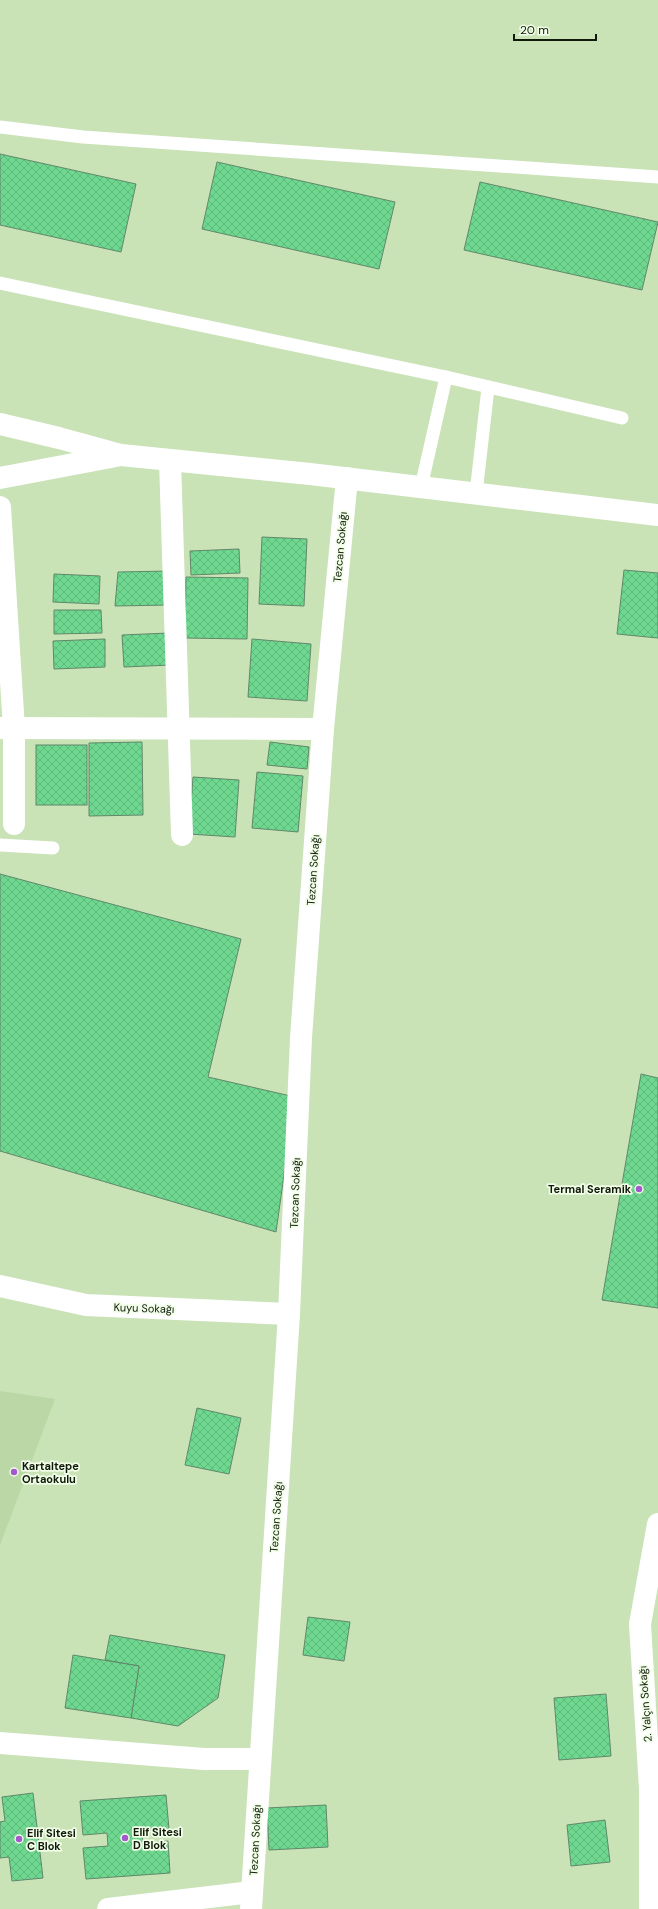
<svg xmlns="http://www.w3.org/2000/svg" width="658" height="1909" font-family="'DM Sans',sans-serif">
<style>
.built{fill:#bad7a5}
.building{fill:url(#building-cross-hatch);stroke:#60886a}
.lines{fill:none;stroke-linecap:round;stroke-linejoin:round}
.lane{stroke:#fff;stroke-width:13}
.street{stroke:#fff;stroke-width:22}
.secondary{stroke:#fff;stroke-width:22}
.poi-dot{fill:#a359cb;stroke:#f1fee8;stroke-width:1.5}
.labels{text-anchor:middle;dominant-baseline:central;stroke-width:3.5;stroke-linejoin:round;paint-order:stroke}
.street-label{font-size:11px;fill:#111a0a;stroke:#f1fee8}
.poi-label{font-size:11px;font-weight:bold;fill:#111a0a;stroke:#f1fee8;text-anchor:start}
</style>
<defs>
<pattern id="building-cross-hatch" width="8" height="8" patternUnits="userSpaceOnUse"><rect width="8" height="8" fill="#6fd890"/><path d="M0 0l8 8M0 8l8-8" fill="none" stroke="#5fb97b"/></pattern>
</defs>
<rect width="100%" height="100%" fill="#c9e2b6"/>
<polygon class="built" points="0,1391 55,1399 0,1545"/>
<g class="building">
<polygon points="0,154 136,184 121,252 0,225"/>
<polygon points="217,162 395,202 379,269 202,229"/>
<polygon points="480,182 658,222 642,290 464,250"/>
<polygon points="262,537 307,539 304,606 259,604"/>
<polygon points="239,549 240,573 191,575 190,551"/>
<polygon points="624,570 658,573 658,638 617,634"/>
<polygon points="169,571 170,605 115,606 118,572"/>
<polygon points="54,574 100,576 99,604 53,602"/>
<polygon points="186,577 248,578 247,639 185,638"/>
<polygon points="54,610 101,610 102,633 54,634"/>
<polygon points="169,633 171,665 124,667 122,635"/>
<polygon points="105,639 105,667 54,669 53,641"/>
<polygon points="252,639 311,644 307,701 248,697"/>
<polygon points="142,742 143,815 89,816 89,743"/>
<polygon points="270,742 309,747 307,769 267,765"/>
<rect x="36" y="745" width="51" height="60"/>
<polygon points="257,772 303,776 298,832 252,828"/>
<polygon points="193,777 239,780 235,837 189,834"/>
<polygon points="0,874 241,939 208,1077 295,1097 276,1232 0,1151"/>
<polygon points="641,1074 658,1078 658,1308 602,1300"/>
<polygon points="197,1408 241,1418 229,1474 185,1465"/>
<polygon points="308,1617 350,1622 344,1661 303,1655"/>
<polygon points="110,1635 225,1655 218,1698 178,1726 131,1718 139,1666 105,1660"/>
<polygon points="73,1655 139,1666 131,1718 65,1708"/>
<polygon points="606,1694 611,1756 559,1760 554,1698"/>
<polygon points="33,1793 43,1878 12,1881 9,1857 0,1858 0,1822 5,1821 2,1797"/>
<polygon points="166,1795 169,1829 142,1831 143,1844 168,1841 170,1873 86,1879 83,1848 108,1846 107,1833 83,1835 80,1801"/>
<polygon points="326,1805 328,1847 269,1850 267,1808"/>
<polygon points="605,1820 610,1862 571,1866 567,1825"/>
</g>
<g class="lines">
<g class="lane">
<polyline points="0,127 83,137 658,177"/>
<polyline points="0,283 446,377 622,418"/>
<polyline points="421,487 446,377"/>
<polyline points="476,493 488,388"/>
<polyline points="0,845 53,848"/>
</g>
<g class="street">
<polyline points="170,461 182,835"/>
<polyline points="0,507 14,729 14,824"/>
<polyline points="0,728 323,729"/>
<polyline points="0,1286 86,1305 289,1314"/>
<polyline points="0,1743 204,1759 260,1759"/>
<polyline points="108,1909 252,1892"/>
<polyline points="650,1909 650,1790 640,1624 658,1524"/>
</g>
<g class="secondary">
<polyline points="0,424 59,438 121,455 310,474 658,515"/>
<polyline points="0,478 116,456"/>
<polyline points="251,1909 289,1314 301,1038 323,729 347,478"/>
</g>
</g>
<g class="poi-dot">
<circle cx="639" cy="1189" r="4"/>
<circle cx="14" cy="1472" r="4"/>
<circle cx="125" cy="1838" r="4"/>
<circle cx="19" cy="1839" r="4"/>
</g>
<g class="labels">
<g class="street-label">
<text transform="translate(340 547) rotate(-85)">Tezcan Sokağı</text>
<text transform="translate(313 870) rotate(-86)">Tezcan Sokağı</text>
<text transform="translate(295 1193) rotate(-88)">Tezcan Sokağı</text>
<text transform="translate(144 1308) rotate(2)">Kuyu Sokağı</text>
<text transform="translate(276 1517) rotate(-86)">Tezcan Sokağı</text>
<text transform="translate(645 1704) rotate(-94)">2. Yalçın Sokağı</text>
<text transform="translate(255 1840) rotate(-87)">Tezcan Sokağı</text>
</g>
<g class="poi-label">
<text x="631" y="1189" text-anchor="end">Termal Seramik</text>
<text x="22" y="1466">Kartaltepe<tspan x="22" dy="13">Ortaokulu</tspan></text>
<text x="133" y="1832">Elif Sitesi<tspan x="133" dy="13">D Blok</tspan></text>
<text x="27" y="1833">Elif Sitesi<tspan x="27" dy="13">C Blok</tspan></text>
</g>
</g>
<path d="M514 34v6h82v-6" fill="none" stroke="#111a0a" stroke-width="2"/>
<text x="520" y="34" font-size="12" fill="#111a0a" stroke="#f1fee8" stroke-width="3" paint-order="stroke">20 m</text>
</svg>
